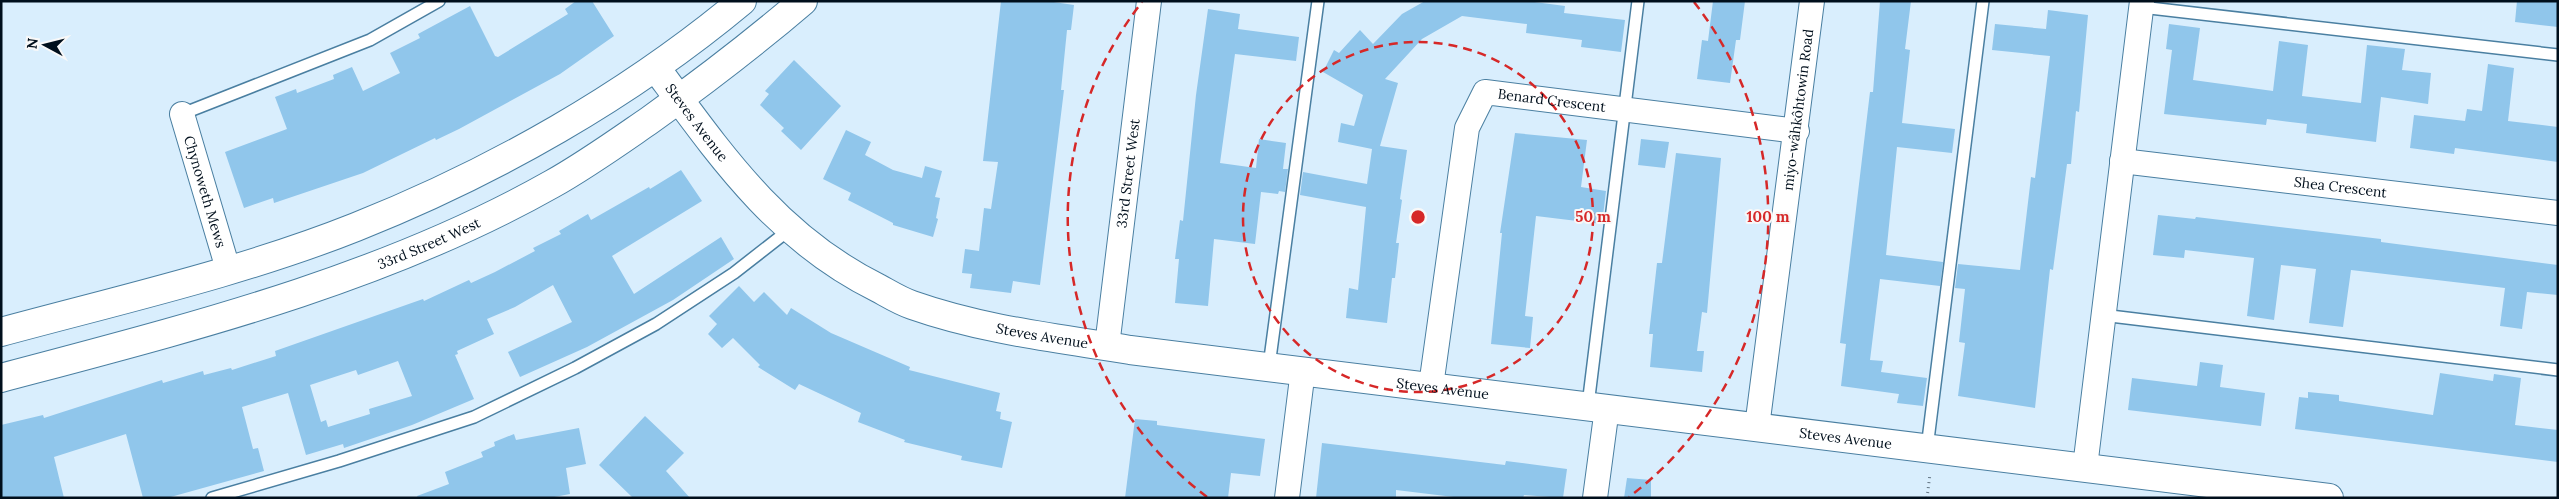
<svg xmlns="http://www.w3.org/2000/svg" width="2559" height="499" font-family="Lora,serif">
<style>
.building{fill:#90c6eb;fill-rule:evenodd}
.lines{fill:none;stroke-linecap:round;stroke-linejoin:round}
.lane-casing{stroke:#4a7fa1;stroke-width:14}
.street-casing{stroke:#4a7fa1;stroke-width:26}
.secondary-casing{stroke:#4a7fa1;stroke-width:30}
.path{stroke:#627482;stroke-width:3;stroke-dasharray:1 4;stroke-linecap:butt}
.lane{stroke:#fff;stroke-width:11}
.street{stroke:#fff;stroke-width:24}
.secondary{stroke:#fff;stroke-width:28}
.ring{fill:none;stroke:#d62828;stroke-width:2.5;stroke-dasharray:9 6}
.labels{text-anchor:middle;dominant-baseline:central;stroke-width:4;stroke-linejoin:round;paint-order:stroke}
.street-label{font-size:14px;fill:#000f1c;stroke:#f8f8f8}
.centre{fill:#d62828;stroke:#f8f8f8;stroke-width:2.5}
.ring-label{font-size:15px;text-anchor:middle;font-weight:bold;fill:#d62828;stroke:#f8f8f8;stroke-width:4;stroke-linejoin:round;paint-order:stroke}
</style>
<rect width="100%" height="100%" fill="#d9eefd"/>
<g class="building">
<polygon points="576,1 592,1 614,36 560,74 459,129 436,140 435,138 363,173 274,203 273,198 244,208 225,152 287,129 275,97 296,89 297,93 334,79 333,75 352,67 363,91 400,73 390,53 420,38 418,34 470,6 495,56 498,57 568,14 565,9"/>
<polygon points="1001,1 1047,1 1074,5 1071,30 1067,30 1061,90 1064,90 1040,285 1013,281 1011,293 970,288 972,274 962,273 965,249 979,251 984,208 991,209 998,162 983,161"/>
<polygon points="1425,1 1527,1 1565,6 1564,13 1625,20 1621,52 1581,47 1582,40 1526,33 1527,24 1462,16 1422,39 1385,79 1398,83 1380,146 1407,150 1400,199 1402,200 1396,243 1399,243 1395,278 1392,278 1387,323 1346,318 1349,288 1358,290 1366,207 1300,195 1303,172 1367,184 1372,149 1338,142 1341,123 1354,126 1363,95 1323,72 1334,50 1339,53 1360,30 1373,44 1402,14"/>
<polygon points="1713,1 1745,1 1740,40 1736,40 1730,83 1697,79 1702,40 1708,41"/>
<polygon points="1880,1 1911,1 1905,49 1910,50 1902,123 1955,129 1952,153 1897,147 1886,255 1943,262 1940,286 1880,279 1870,360 1883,361 1881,372 1927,378 1923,406 1897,403 1899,394 1841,386 1846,344 1840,343 1870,92 1873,92"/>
<polygon points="2517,1 2558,1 2558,27 2515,22"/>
<polygon points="1208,9 1240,14 1238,29 1299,37 1296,61 1235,54 1220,163 1256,168 1259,139 1286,143 1283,169 1288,169 1285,192 1279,191 1278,194 1261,192 1255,244 1214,239 1208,306 1175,303 1179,259 1175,259 1180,220 1183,221 1196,95"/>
<polygon points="2048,10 2088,15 2079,112 2076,111 2071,164 2067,164 2053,270 2050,269 2035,408 1958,396 1965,343 1959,342 1965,289 1955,288 1958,264 2020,270 2031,177 2035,178 2050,56 1992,50 1995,24 2046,29"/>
<polygon points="2169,24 2200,28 2193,80 2273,91 2279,41 2308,45 2302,96 2361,103 2367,45 2405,49 2402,70 2431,73 2428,104 2381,97 2376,142 2306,133 2307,124 2267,119 2266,125 2164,114 2172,50 2166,49"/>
<polygon points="794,60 841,106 801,150 781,131 784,128 760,105 769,94 765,91"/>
<polygon points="2488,64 2514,68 2508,121 2558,127 2558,162 2455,148 2454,154 2410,148 2414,115 2465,121 2467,109 2482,111"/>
<polygon points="846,130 871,142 865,155 893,170 922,178 925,166 942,171 935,197 940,198 936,218 938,219 933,237 893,225 893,223 848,200 851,193 823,179"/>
<polygon points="1515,133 1587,140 1581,187 1606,191 1602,224 1536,216 1525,316 1533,317 1530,348 1491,344 1502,233 1500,233"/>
<polygon points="1641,139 1669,142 1665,168 1638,165"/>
<polygon points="1676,153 1721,158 1707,313 1702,312 1697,351 1704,351 1702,372 1650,367 1653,334 1649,334 1657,263 1662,263"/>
<path d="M681,170L702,201L612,256L634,294L721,237L734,259L673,300L587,347L520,377L508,352L572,322L553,285L515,307L487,319L494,334L457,351L458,354L455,355L474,399L412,425L344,448L343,444L306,455L288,393L242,407L253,449L258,448L264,471L167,498H143L126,434L54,457L64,498H1V425L43,415L44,418L162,380L163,383L203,371L204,375L231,368L232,370L276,356L275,351L423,299L424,301L469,280L471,283L495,272L535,251L533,248L561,234L559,231L588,214L591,220L649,187L650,189ZM398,361L412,396L369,409L370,414L328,427L326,420L321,422L310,385L356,370L358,375Z"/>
<polygon points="2158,215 2195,219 2196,217 2381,239 2381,242 2558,265 2558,295 2527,292 2522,329 2500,326 2505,288 2351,270 2343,327 2309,323 2316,269 2281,265 2274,320 2247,316 2254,258 2185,250 2184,258 2153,255"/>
<polygon points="739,286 754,302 764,292 787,315 791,308 831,333 910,367 909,370 1000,393 996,411 1001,412 1000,419 1012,422 1002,468 961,460 962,456 904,442 905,440 858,422 861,413 799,384 795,390 758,367 760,365 733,338 722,348 708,334 717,324 709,316"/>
<polygon points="2200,362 2223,365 2220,387 2265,393 2261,426 2128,410 2132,378 2197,386"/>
<polygon points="2440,373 2493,381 2494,374 2521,378 2515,425 2558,430 2558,462 2295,429 2299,397 2308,398 2308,392 2339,395 2339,401 2433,415"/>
<polygon points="645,416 684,453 666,471 690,498 633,498 599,465"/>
<polygon points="1135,419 1157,421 1157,425 1265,439 1260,476 1231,473 1228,498 1125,498"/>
<polygon points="579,428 586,464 566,468 570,494 549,498 418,498 417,496 449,484 445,472 483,457 481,452 495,446 494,442 514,434 516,440"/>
<polygon points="1322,443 1505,465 1506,461 1567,469 1563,498 1524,495 1523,498 1462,498 1396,490 1396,498 1316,498"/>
<polygon points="1627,478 1651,480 1651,498 1624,498"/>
</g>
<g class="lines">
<g class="lane-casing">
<g id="lane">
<polyline points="2141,7 2558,55"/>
<polyline points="182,114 370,40 439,1"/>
<polyline points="2102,315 2558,370"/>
<polyline points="1269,366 1318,1"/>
<polyline points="1588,405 1638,1"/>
<polyline points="1927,448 1983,1"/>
<polyline points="212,498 339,461 474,417 575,368 656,324 734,273 789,230"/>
</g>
</g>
<g class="street-casing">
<g id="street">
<path id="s1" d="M182,114L228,269"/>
<path id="s2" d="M2122,161L2558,213"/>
<path id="s3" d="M1107,346L1149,1"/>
<path id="s4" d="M1431,386L1467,128L1485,92L1797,131"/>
<path id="s5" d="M1757,427L1812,1"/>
<polyline points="2085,467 2142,1"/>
<polyline points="1287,498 1303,370"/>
<polyline points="1595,498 1607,408"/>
</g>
</g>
<g class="secondary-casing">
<g id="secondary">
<path id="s6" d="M656,68C721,156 777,238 878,288C889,294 900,301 912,305C983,330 1057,338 1130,350L2329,498"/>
<path d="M1,332C119,300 243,272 356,227C494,172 628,96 742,1"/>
<path id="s7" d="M1,378C189,328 382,280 552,184C586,165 618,142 650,120C703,82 754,43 803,1"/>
</g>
</g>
<polyline class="path" points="1927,498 1930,474"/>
<use href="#lane" class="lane"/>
<use href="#street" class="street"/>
<use href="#secondary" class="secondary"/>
</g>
<g class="ring">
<circle cx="1418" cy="217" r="175"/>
<path d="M1207 497A350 350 0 0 1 1142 2M1694 2A350 350 0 0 1 1629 497"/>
</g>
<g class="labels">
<g class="street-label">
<text stroke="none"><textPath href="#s4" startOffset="368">Benard Crescent</textPath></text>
<text stroke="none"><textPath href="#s5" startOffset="320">miyo-wâhkôhtowin Road</textPath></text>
<text stroke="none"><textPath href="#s6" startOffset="68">Steves Avenue</textPath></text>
<text stroke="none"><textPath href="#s3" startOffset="174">33rd Street West</textPath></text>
<text stroke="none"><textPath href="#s2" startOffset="220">Shea Crescent</textPath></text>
<text stroke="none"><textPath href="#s1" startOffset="81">Chynoweth Mews</textPath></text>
<text stroke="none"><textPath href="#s7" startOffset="449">33rd Street West</textPath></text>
<text stroke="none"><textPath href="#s6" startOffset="488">Steves Avenue</textPath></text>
<text stroke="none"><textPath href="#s6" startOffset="892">Steves Avenue</textPath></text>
<text stroke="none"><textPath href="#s6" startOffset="1298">Steves Avenue</textPath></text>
</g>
</g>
<circle cx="1418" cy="217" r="8" class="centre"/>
<g class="ring-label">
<text x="1593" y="222">50 m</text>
<text x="1768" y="222">100 m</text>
</g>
<rect width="2559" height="499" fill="none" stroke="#000f1c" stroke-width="5"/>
<g transform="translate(45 45) rotate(277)" stroke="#f8f8f8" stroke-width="4" paint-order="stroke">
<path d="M0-4L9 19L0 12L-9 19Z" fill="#000f1c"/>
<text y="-8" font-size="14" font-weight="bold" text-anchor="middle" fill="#000f1c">N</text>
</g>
</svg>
